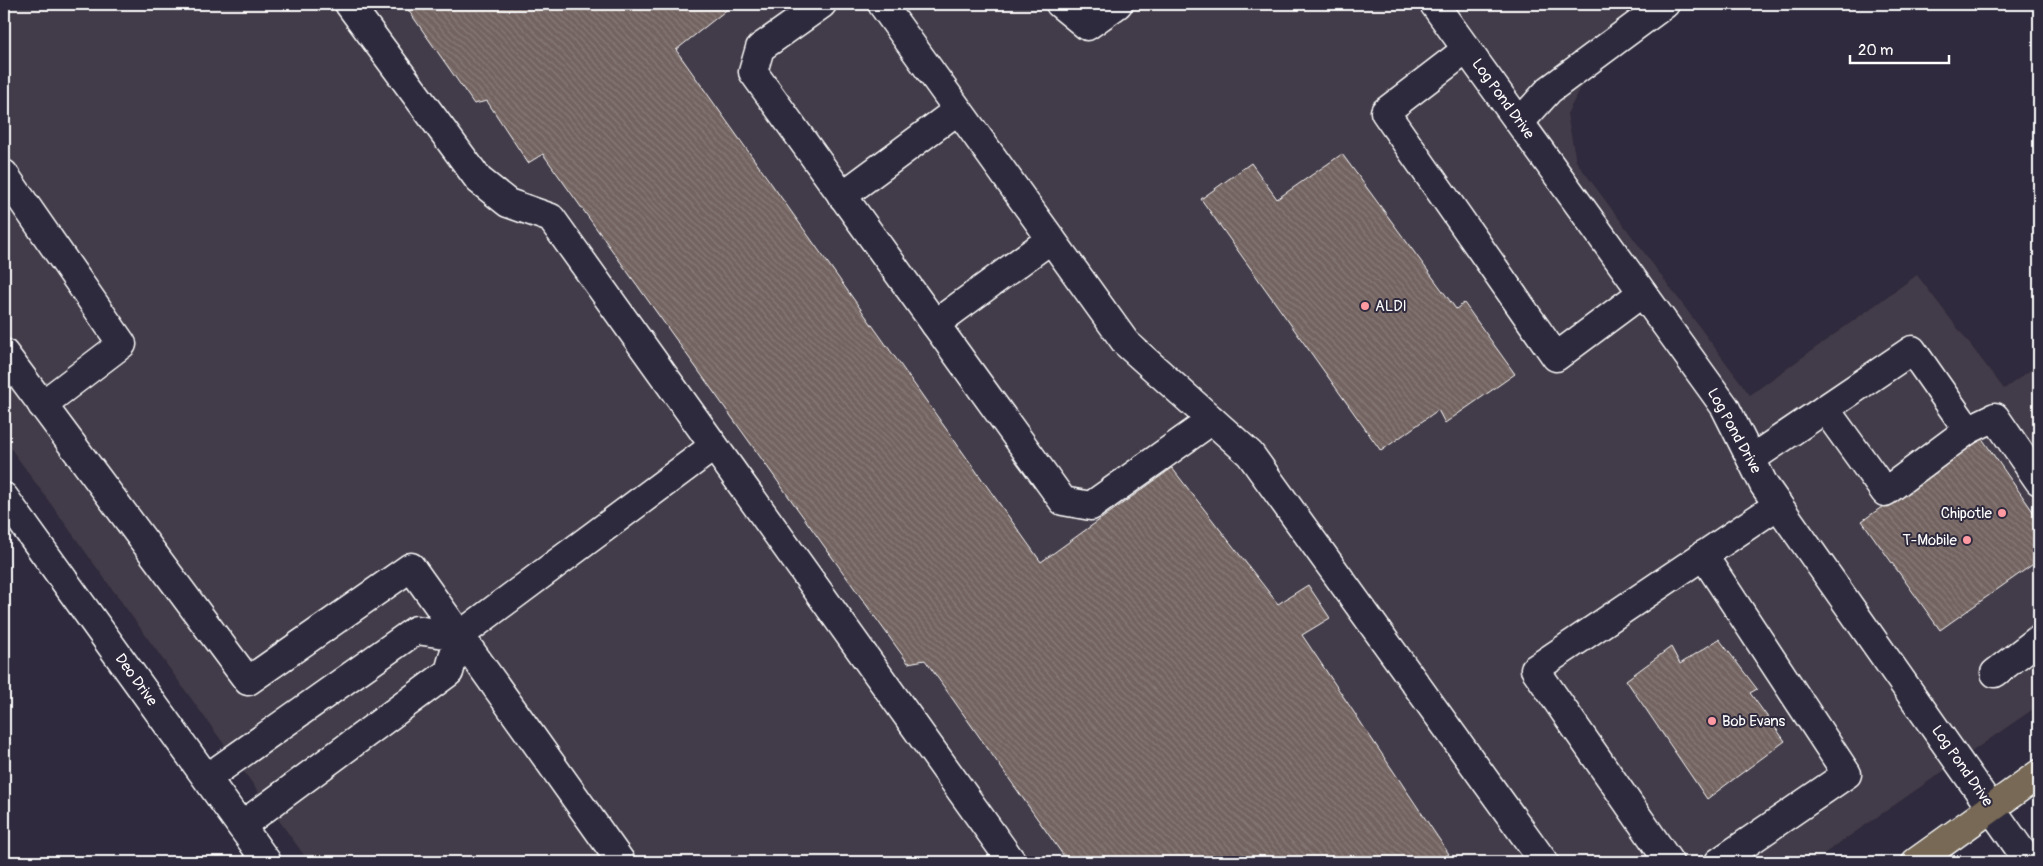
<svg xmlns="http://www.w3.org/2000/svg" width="2043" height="866" font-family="Pangolin,sans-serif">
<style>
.built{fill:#433b48}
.building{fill:url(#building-back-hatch);stroke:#fff}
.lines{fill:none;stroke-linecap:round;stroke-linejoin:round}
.minor-casing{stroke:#fff;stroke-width:31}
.major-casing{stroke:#fff;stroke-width:31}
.minor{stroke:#2f2a3d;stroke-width:28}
.major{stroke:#776954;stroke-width:28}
.poi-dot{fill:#ff9aa2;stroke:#2f2a3d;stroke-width:2}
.labels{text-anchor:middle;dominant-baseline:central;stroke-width:4;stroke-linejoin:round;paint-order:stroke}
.street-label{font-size:15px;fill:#fff;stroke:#2f2a3d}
.poi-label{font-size:15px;fill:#fff;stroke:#2f2a3d;text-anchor:start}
</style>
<defs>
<pattern id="building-back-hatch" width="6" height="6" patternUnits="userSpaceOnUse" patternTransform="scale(1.25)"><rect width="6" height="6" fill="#736461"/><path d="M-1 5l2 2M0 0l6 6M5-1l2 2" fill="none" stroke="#887b79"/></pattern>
</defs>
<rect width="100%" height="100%" fill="#2f2a3d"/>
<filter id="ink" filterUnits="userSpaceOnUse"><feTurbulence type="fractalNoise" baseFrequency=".02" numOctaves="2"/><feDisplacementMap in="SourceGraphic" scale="10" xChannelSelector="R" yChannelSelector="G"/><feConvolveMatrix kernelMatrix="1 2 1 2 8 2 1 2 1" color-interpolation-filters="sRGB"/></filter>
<g filter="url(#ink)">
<polygon class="built" points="20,4 1688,4 1586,78 1567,114 1576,161 1750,395 1917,275 2004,389 2039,364 2039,705 1812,862 309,862 4,439 4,15"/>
<g class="building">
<polygon points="404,4 734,4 676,50 1041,562 1172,468 1278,604 1308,585 1330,618 1302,635 1449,854 1438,862 1068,862 925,660 908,663 543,154 528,163 487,101 474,104"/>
<polygon points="1342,154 1456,309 1464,303 1515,374 1445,423 1438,410 1381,451 1201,199 1251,163 1277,199"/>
<polygon points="1981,437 2039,520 2039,560 1940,630 1862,521"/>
<polygon points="1719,639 1757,689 1750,693 1785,741 1707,799 1626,680 1671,647 1680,664"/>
</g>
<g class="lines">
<g class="minor-casing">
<g id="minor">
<polyline points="349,4 479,180 508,203 551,218 1012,862"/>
<polyline points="822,4 760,48 753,72 1063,501 1091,506 1212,420"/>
<polyline points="882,4 1126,343 1250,454 1544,862"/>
<polyline points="1060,4 1087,26 1118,4"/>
<polyline points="1434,4 1725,407 1764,485 2029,862"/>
<polyline points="1467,49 1385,112 1556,357 1642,293"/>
<polyline points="1520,122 1549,90 1665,4"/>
<polyline points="4,174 122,344 42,405"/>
<polyline points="842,196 958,110"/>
<polyline points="935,324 1051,239"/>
<polyline points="4,353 248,681 411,567 621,862"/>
<polyline points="1825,409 1885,492 1968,430"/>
<polyline points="1751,459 1912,350 1968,430 1995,417 2039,481"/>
<polyline points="4,497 267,862"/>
<polyline points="1703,555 1847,774 1719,862"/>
<polyline points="1995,673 2039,639"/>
<polyline points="207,778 416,630 459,636"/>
<polyline points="241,826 449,672 459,636 714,446"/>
<polyline points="1669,862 1535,669 1778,505"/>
</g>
</g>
<g class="major-casing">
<polyline id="major" points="1916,862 2039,774"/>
</g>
<use href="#minor" class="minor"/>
<use href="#major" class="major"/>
</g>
</g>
<g class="poi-dot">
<circle cx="1365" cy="306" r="5"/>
<circle cx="2002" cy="513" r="5"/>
<circle cx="1967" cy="540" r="5"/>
<circle cx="1712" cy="721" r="5"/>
</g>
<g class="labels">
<g class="street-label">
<text transform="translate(1503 99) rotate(54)">Log Pond Drive</text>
<text transform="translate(1734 431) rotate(61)">Log Pond Drive</text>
<text transform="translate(136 680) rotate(54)">Deo Drive</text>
<text transform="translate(1962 766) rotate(55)">Log Pond Drive</text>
</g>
<g class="poi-label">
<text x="1375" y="306">ALDI</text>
<text x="1992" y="513" text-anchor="end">Chipotle</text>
<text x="1957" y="540" text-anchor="end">T-Mobile</text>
<text x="1722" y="721">Bob Evans</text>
</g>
</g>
<rect width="2043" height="866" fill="none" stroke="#2f2a3d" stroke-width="20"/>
<rect x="10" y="10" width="2023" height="846" fill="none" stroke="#fff" stroke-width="2" filter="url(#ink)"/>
<path d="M1850 55v8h99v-8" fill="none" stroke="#ffffff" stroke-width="2.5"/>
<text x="1858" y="55" font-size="15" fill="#ffffff" stroke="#2f2a3d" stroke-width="4" paint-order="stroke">20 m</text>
</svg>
